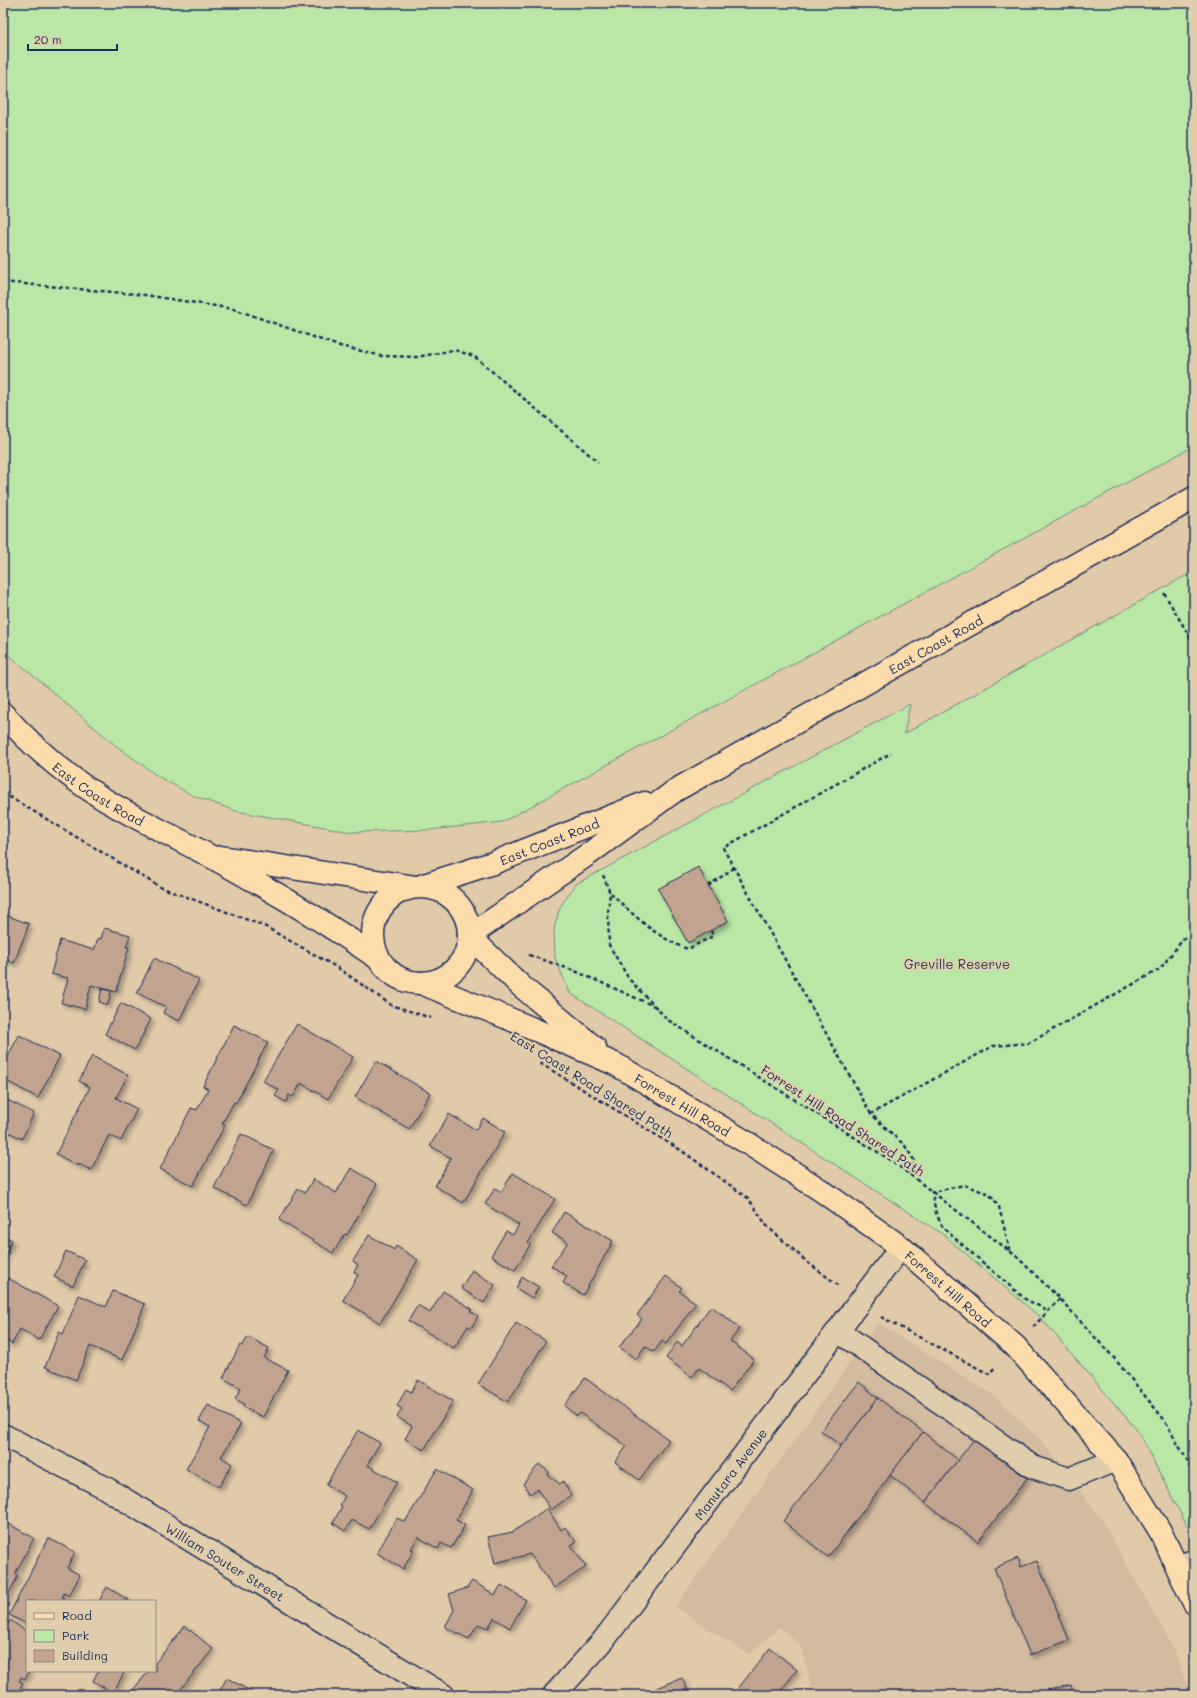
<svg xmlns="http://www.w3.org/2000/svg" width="1197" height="1698" font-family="Mali,sans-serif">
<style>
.built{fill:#d3bb9f}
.green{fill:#bae7a5;stroke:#6a8b82}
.building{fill:#c1a38f;stroke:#1b2f5e;filter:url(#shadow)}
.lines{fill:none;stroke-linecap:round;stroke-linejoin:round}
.minor-casing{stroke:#1b2f5e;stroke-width:25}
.major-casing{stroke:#1b2f5e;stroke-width:25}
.path{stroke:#1b2f5e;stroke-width:2.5;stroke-dasharray:4 3;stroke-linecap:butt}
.minor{stroke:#dfcdab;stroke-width:22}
.major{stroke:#fddcac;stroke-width:22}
.labels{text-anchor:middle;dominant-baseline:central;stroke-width:4;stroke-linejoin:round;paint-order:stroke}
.street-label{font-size:13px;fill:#1b2f5e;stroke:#dfcdab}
.park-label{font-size:13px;fill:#2b4165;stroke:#dfcdab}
</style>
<defs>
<filter id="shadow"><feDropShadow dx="3.5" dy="3.5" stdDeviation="2" flood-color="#0004"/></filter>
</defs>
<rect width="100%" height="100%" fill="#e1caa8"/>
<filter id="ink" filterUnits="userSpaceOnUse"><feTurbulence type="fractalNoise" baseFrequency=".025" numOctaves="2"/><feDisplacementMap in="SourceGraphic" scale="8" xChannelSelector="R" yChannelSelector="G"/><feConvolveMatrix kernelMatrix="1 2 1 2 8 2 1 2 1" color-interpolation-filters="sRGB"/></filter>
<g filter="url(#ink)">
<polygon class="built" points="878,1323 992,1394 1043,1442 1100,1517 1174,1649 1190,1695 814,1695 800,1645 779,1627 749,1655 675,1607"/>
<g class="green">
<polygon points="3,3 1194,3 1194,446 502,822 429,830 352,832 236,811 194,796 159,777 115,745 3,650"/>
<polygon points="1194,571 1194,1539 1137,1430 1041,1318 944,1235 570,993 555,958 554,929 560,907 576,884 910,704 904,734"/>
</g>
<g class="building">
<polygon points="698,867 728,921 688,943 658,889"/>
<polygon points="3,914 29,924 14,963 3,959"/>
<polygon points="104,928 130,935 126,947 129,947 116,992 91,985 85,1009 61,1003 68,978 51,974 60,940 94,950 98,938 101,939"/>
<polygon points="154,958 199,980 179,1021 163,1013 166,1007 137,993"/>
<polygon points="102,989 111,991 108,1005 99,1002"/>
<polygon points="121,1003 151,1019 135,1050 105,1034"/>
<polygon points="297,1024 353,1057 328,1099 301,1083 293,1097 289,1095 286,1102 275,1096 279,1090 263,1081"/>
<polygon points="234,1025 268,1042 236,1103 234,1102 222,1124 225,1125 193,1186 160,1169 191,1108 197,1110 208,1089 203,1086"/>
<polygon points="19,1035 60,1056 38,1098 3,1079 3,1066"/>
<polygon points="92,1056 128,1075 116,1098 137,1109 121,1141 109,1135 91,1170 79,1164 78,1166 56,1154 90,1087 79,1081"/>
<polygon points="376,1061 430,1093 409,1129 355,1097"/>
<polygon points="3,1098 34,1113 22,1139 3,1129"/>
<polygon points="449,1114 476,1130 483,1118 505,1132 463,1203 435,1186 451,1158 430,1146"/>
<polygon points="241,1134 274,1150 247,1205 214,1188"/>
<polygon points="351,1168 377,1184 347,1235 345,1234 333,1253 279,1220 298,1189 305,1193 313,1179 336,1193"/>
<polygon points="513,1173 555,1199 528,1243 530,1245 515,1270 491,1256 506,1231 513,1235 519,1225 485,1204 495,1188 501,1192"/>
<polygon points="564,1212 613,1241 583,1295 563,1283 567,1276 551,1266 568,1242 552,1233"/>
<polygon points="369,1235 394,1250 396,1246 418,1260 380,1323 343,1300 358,1275 354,1272 358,1265 353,1261"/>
<polygon points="3,1236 12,1240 3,1259"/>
<polygon points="66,1251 85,1260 73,1286 54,1277"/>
<polygon points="472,1270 495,1285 484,1303 461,1288"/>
<polygon points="666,1276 682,1288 679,1291 696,1303 666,1344 662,1341 654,1352 645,1346 636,1359 619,1347 642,1319 637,1315"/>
<polygon points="522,1277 539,1287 532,1298 516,1288"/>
<polygon points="8,1278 58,1306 39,1340 20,1329 12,1344 3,1338 3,1287"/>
<polygon points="113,1291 145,1304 122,1360 90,1346 76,1380 45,1367 59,1332 63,1334 79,1295 106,1307"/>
<polygon points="443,1291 472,1309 470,1311 478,1316 471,1328 468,1326 454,1348 408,1321 418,1305 430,1313"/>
<polygon points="711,1306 740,1328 730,1341 754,1359 730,1391 699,1368 692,1377 666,1358 677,1342 682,1346"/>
<polygon points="516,1323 546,1341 508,1402 478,1384"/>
<polygon points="248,1337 269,1348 264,1358 288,1370 263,1417 243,1407 244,1404 235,1399 241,1388 223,1378 240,1345 242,1346"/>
<polygon points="585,1378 669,1440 639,1480 615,1462 627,1446 580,1413 577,1416 564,1406"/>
<polygon points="418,1380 453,1401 424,1450 405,1439 412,1426 397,1417 402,1409 397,1406 406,1389 411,1392"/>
<polygon points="859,1382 878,1398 841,1446 821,1431"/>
<polygon points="878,1398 923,1432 828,1557 783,1521"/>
<polygon points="208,1405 241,1424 221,1457 232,1464 219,1487 186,1469 210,1427 199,1421"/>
<polygon points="358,1430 380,1443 367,1465 397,1482 369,1529 352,1520 345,1531 333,1523 342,1506 340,1505 345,1496 326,1485"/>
<polygon points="923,1432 958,1460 925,1503 890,1475"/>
<polygon points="974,1439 1027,1478 978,1542 925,1503"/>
<polygon points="539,1464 549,1472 548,1475 560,1484 563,1481 571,1495 551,1510 537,1489 530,1494 523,1484"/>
<polygon points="437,1469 473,1490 456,1520 465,1525 451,1548 441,1543 438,1549 418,1537 411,1549 414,1550 403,1569 377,1553 397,1518 405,1522"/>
<polygon points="547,1508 561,1530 565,1527 576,1542 571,1545 586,1567 554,1588 530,1554 495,1563 488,1537 513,1532"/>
<polygon points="5,1522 34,1538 15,1574 18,1576 3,1604 3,1525"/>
<polygon points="48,1538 75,1552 67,1568 80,1575 69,1596 64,1593 62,1597 65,1598 64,1601 27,1601 27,1624 9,1615"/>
<polygon points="1018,1558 1021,1567 1037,1561 1069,1640 1030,1655 994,1568"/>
<polygon points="472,1581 495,1595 501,1585 526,1600 510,1628 494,1618 488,1628 478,1624 469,1639 445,1627 454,1610 449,1594 467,1588"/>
<polygon points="107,1587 130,1601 99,1601"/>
<polygon points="10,1620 27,1632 27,1657 24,1662 27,1663 27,1671 29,1671 25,1679 21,1677 19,1681 23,1683 16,1695 3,1695 3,1633"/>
<polygon points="185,1626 213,1649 176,1695 136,1695 132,1691 149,1671 155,1671 155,1663"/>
<polygon points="770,1648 797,1670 777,1695 733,1695"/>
<polygon points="98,1671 125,1671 113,1693 93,1681"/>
<polygon points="227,1678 257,1695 217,1695"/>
<polygon points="682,1678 690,1695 652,1695 650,1691"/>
<polygon points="1071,1685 1073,1695 1026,1695"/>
<polygon points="307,1690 327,1695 305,1695"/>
</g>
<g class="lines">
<g class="minor-casing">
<g id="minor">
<polyline points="838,1331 1033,1467 1069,1479 1116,1460"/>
<path id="s1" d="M3,1435L104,1487L443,1695"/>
<polyline points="1178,1566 1194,1561"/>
<path id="s2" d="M554,1695L603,1641L901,1247"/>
</g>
</g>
<g class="major-casing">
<g id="major">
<path id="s3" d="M3,714C32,746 65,775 102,798C136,819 173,836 208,855C267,887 324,921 379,959"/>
<polyline points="221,857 416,887"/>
<path id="s4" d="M421,886L493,863L645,803"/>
<circle cx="421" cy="935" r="48"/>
<path id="s5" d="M469,936L590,853L676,790L1194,498"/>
<polyline points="469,936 521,986 595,1048"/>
<path id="s6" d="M421,983L505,1017L615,1064L746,1142L822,1191L901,1247L1015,1346L1116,1460L1160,1531L1194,1603"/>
</g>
</g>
<g class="path">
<polyline points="3,282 145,295 234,309 336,345 382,356 417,357 454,350 474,356 598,462"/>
<polyline points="1164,593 1194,644"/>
<polyline points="3,793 160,887 264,926 338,968 391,1005 431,1018"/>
<polyline points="603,875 610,893 608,912 609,945 629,979 668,1020 892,1161 1016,1256 1060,1299 1114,1358 1163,1418 1187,1460 1194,1478"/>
<polyline points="708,886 734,868"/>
<path d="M611,893C633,915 658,939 688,949L713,936L711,931"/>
<polyline points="529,955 575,971 654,1006"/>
<polyline points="540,1063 682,1151 748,1198 767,1226 807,1262 838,1285"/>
<polyline points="871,1114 723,848 891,753"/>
<polyline points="910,1174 914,1160 905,1146 871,1114 993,1046 1029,1043 1160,969 1184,938 1194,933"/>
<polyline points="1010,1251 999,1207 993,1198 987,1193 964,1185 932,1192 936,1213 943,1228 1025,1299 1049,1311"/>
<polyline points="881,1317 989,1374 996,1366"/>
<polyline points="1033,1327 1060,1299"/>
</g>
<use href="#minor" class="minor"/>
<use href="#major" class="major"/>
</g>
</g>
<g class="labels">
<g class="street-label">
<text stroke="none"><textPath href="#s5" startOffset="551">East Coast Road</textPath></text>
<text stroke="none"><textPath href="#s3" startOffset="125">East Coast Road</textPath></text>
<text stroke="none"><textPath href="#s4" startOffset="136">East Coast Road</textPath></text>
<text transform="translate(592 1084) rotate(32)">East Coast Road Shared Path</text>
<text stroke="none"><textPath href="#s6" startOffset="289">Forrest Hill Road</textPath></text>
<text transform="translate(843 1120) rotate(33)">Forrest Hill Road Shared Path</text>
<text stroke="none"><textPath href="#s6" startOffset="613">Forrest Hill Road</textPath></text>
<text stroke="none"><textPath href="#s2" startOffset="283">Manutara Avenue</textPath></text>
<text stroke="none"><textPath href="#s1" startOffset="256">William Souter Street</textPath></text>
</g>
<g class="park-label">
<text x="957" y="963">Greville Reserve</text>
</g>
</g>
<rect width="1197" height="1698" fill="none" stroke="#dfcdab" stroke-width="16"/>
<rect x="8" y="8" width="1181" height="1682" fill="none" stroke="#1b2f5e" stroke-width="1.5" filter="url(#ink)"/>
<rect x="26" y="1600" width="130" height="72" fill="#dfcdab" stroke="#918e8c"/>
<rect x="34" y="1613" width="20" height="6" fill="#fddcac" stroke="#918e8c"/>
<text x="62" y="1620" font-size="12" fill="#1b2f5e">Road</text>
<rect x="34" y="1630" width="20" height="12" fill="#bae7a5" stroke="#918e8c"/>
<text x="62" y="1640" font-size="12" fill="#1b2f5e">Park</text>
<rect x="34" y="1650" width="20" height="12" fill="#c1a38f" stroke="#918e8c"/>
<text x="62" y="1660" font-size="12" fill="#1b2f5e">Building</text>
<path d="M28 44v6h89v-6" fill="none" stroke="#1b2f5e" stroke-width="2"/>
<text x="34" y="44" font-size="12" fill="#1b2f5e" stroke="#dfcdab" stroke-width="3" paint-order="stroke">20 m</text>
</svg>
